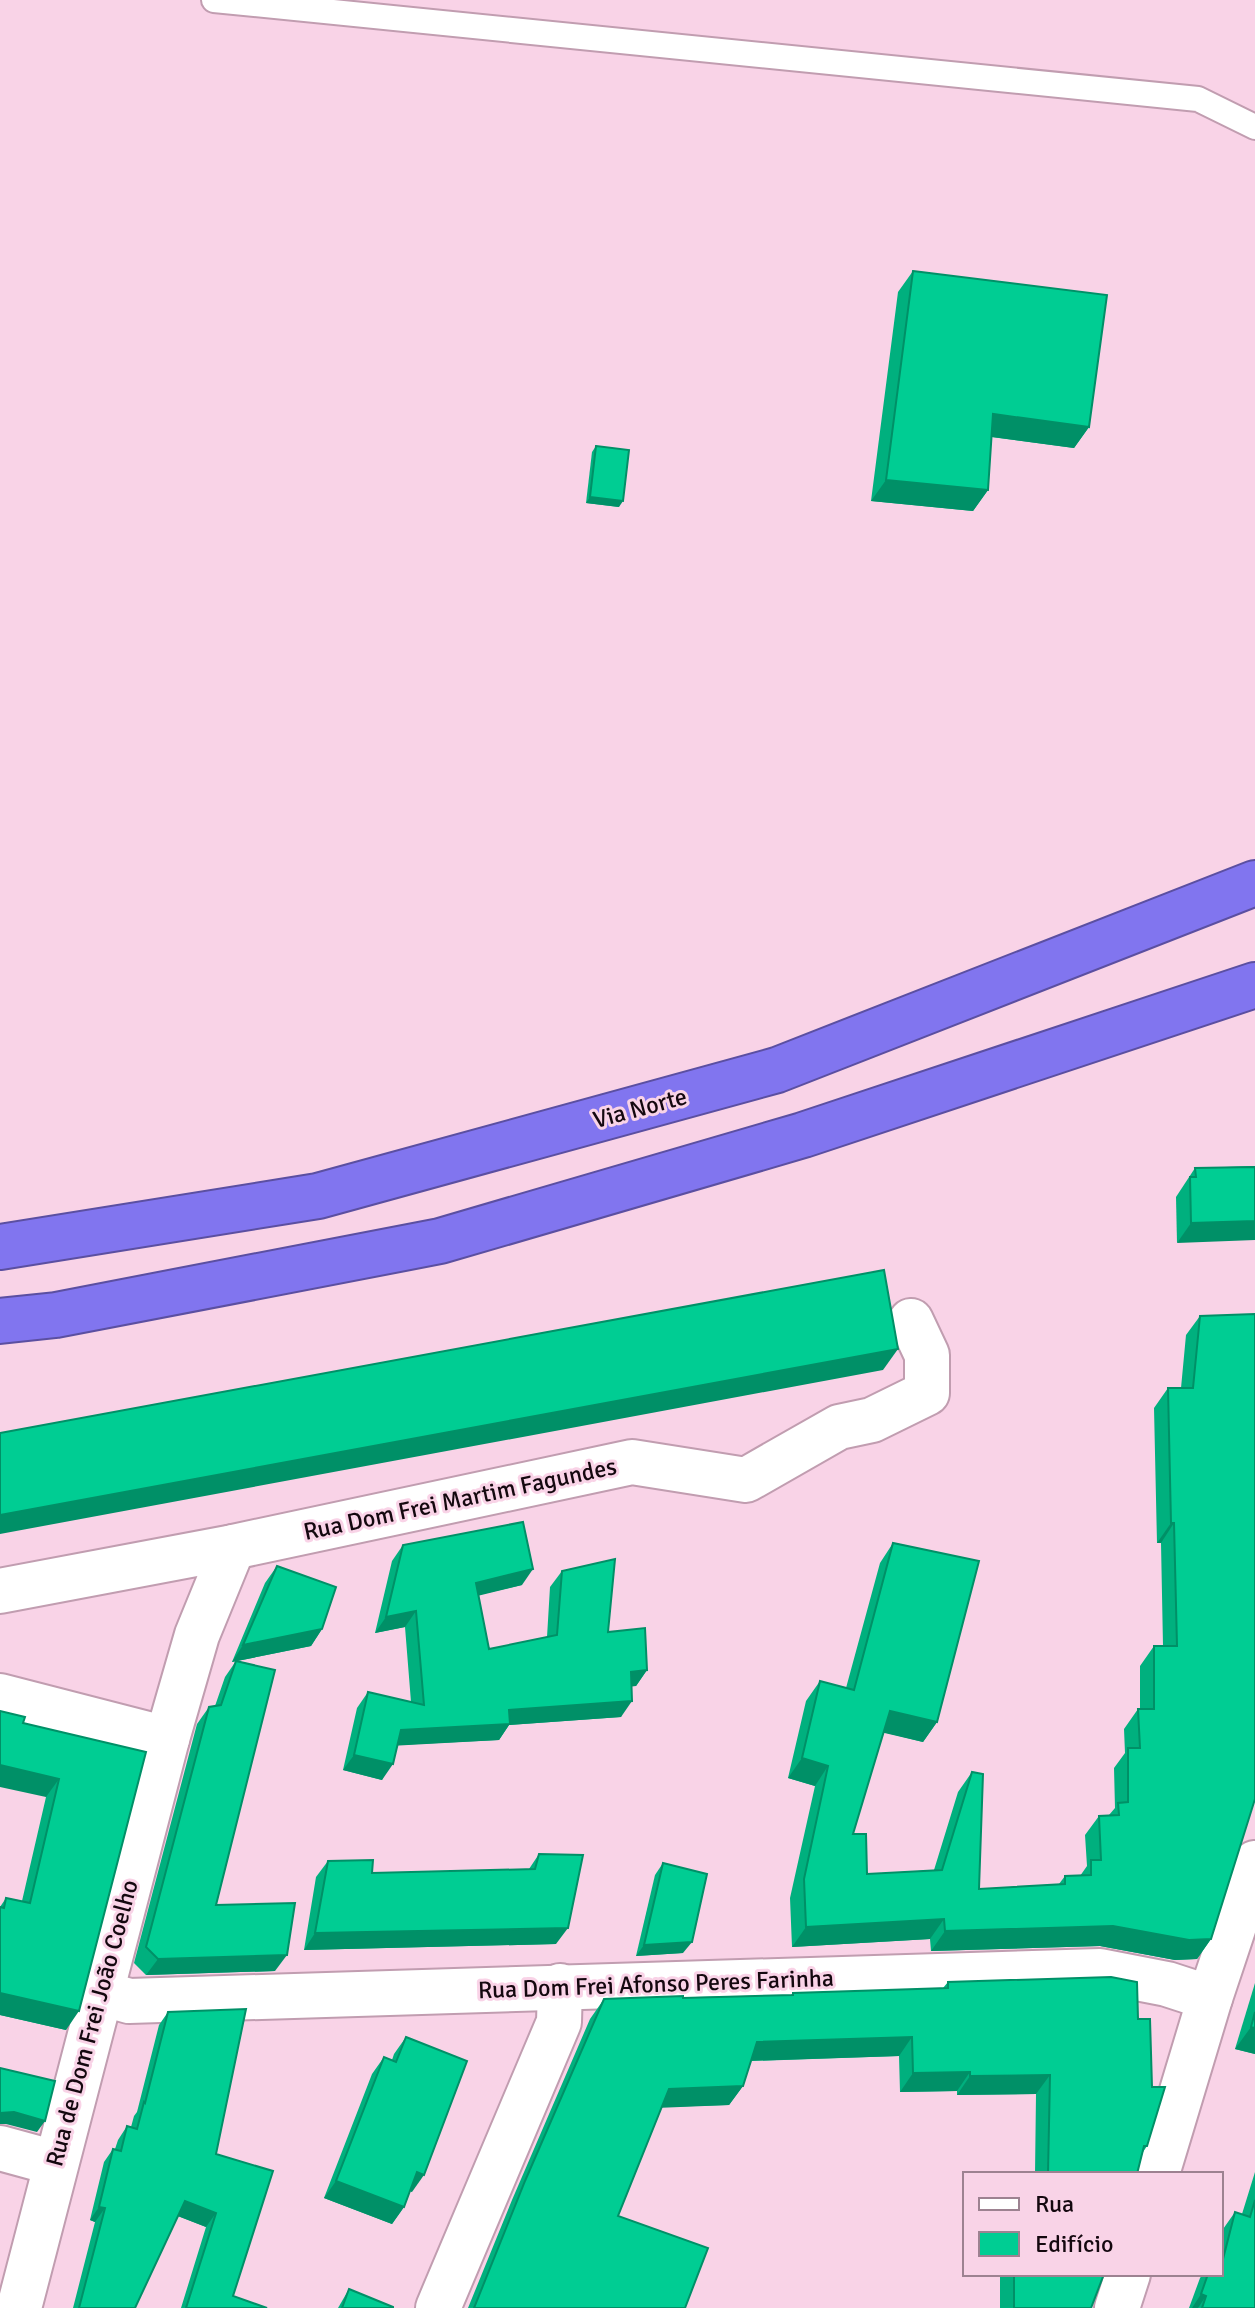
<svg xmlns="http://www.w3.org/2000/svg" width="1255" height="2308" font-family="Signika,sans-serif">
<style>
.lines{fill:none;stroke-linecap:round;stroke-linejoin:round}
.lane-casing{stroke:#c19db0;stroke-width:28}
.street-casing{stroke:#c19db0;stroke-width:48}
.secondary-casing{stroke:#c19db0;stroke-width:48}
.highway-casing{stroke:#5b4fa1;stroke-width:48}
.lane{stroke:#fff;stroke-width:24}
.street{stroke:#fff;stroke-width:44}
.secondary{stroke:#fff;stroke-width:44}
.highway{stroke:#8175ef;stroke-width:44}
.wall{fill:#00b07e}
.shaded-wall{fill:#009067}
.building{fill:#00cd93;stroke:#009067;stroke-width:2}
.labels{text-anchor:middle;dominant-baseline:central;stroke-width:6;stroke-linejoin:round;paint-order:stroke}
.street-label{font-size:24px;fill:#14080f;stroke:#f9d3e7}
</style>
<rect width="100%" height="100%" fill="#f9d3e7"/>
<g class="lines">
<g class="lane-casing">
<polyline id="lane" points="214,0 1198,99 1255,127"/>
</g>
<g class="street-casing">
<g id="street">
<polyline points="0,1591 233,1547 632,1462 746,1480 839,1427 872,1420 927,1393 927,1355 911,1321"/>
<polyline points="0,1696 167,1739"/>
<polyline points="101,1993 129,2001 1100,1971 1167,1984 1210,1998"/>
<polyline points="0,2148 55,2163"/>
<polyline points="19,2308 167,1739 197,1635 233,1547"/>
<polyline points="438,2308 559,2022 560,1986"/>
</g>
</g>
<g class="secondary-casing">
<g id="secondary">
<polyline points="1157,2174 1210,1998 1255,1863"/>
<polyline points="1117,2308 1128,2274"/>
</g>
</g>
<g class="highway-casing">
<g id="highway">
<polyline points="0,1247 318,1196 777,1070 1255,883"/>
<polyline points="0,1321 56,1315 440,1241 803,1135 1255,985"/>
</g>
</g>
<use href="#lane" class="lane"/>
<use href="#street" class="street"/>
<use href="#secondary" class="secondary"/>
<use href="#highway" class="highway"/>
</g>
<g class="wall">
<polygon points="913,271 1089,427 1074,448 991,437 988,490 973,511 871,501 898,292"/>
<polygon points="596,446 619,507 586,503 592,452"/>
<polygon points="1255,1166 1177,1243 1176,1197 1195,1168"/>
<polygon points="1200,1316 1211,1939 1197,1959 1175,1960 1100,1946 931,1951 930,1939 792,1947 790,1898 815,1786 788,1778 806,1701 820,1681 846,1688 880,1563 893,1543 937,1722 923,1742 883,1732 853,1834 867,1874 934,1870 958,1792 972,1772 979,1889 1059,1884 1065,1876 1080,1876 1087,1866 1085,1835 1099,1816 1109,1815 1115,1808 1114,1768 1125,1753 1124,1729 1138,1709 1140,1709 1140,1666 1154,1646 1163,1646 1161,1543 1157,1543 1154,1408 1168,1388 1181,1388 1186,1335"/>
<polygon points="403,1545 522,1585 478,1595 489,1649 547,1637 550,1587 562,1571 608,1632 647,1670 636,1686 632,1686 621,1717 509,1725 499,1740 398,1745 382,1780 343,1770 357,1708 368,1692 411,1702 405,1627 375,1633 392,1561"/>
<polygon points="277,1566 322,1629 311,1646 237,1661 216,1905 275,1971 146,1975 134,1963 197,1724 209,1707 215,1706 225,1677 236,1661 232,1662 265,1583"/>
<polygon points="23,1723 146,1752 66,2030 0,2015 0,1907 6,1898 22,1901 46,1797"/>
<polygon points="539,1854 556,1944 304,1950 316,1877 328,1861 372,1873 529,1869"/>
<polygon points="663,1863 683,1953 636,1956 655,1875"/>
<polygon points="948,1982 1138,2019 1147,2146 1143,2152 1137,2174 1035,2174 1036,2094 957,2095 957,2091 900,2092 899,2056 751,2061 743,2086 729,2105 662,2107 618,2216 685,2308 468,2308 512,2200 590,2019 604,1999 791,1995 793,1993 943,1988"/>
<polygon points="1255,1983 1255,2054 1235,2049"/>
<polygon points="168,2012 216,2154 233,2296 267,2308 181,2308 206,2227 178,2216 135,2308 73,2308 95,2222 90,2220 104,2162 113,2149 115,2149 118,2140 127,2126 131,2127 134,2116 137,2112 159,2025"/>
<polygon points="406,2037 412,2192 410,2191 404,2207 392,2224 324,2198 372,2074 384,2057 392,2060 394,2054"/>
<polygon points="1255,2172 1255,2308 1189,2308 1200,2278 1203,2274 1221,2274 1221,2232 1235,2212 1242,2214"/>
<polygon points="1000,2274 1104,2274 1091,2308 1000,2308"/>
<polygon points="349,2289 393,2308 338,2308"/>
</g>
<g class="shaded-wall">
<polygon points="993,414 1089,427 1074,448 978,435"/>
<polygon points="886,480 988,490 973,511 871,501"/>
<polygon points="590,497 623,501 619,507 586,503"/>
<polygon points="1255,1221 1255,1240 1177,1243 1191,1223"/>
<polygon points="898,1349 883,1370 0,1534 0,1515"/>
<polygon points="1171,1523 1174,1523 1161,1543 1157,1543"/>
<polygon points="533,1569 522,1585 465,1599 476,1583"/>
<polygon points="416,1611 405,1627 375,1633 386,1617"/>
<polygon points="322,1629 311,1646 232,1662 243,1645"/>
<polygon points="647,1670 636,1686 620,1688 631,1672"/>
<polygon points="632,1701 621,1717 509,1725 499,1740 390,1746 401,1730 509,1710"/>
<polygon points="890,1711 937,1722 923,1742 876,1731"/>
<polygon points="354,1755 393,1764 382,1780 343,1770"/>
<polygon points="802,1758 828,1766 815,1786 788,1778"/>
<polygon points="0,1765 59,1779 46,1797 0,1787"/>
<polygon points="944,1919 930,1939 792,1947 806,1927"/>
<polygon points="1113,1926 1211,1939 1197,1959 1175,1960 1100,1946 931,1951 945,1931"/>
<polygon points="568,1928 556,1944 304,1950 315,1933"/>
<polygon points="692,1942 683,1953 636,1956 644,1945"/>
<polygon points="287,1955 275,1971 146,1975 158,1959"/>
<polygon points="0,1993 79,2011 66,2030 0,2015"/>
<polygon points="1251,2027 1255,2028 1255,2054 1235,2049"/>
<polygon points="912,2037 899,2056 744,2061 757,2042"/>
<polygon points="970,2072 957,2091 900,2092 913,2073"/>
<polygon points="1050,2075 1036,2094 957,2095 970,2076"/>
<polygon points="743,2086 729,2105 656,2108 669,2089"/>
<polygon points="14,2112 45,2121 37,2132 6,2124 0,2124 0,2113"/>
<polygon points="417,2172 424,2175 412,2192 406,2189"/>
<polygon points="336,2181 404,2207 392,2224 324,2198"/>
<polygon points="185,2201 216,2213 206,2227 175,2215"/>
<polygon points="99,2207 105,2208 95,2222 90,2220"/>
<polygon points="1201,2294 1206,2296 1198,2308 1192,2308"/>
</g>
<g class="building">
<polygon points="913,271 1107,295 1089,427 993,414 988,490 886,480"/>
<polygon points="596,446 629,450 623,501 590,497"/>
<polygon points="1255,1167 1255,1221 1191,1223 1190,1177 1196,1177 1195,1168"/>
<polygon points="884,1270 898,1349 0,1515 0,1433"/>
<polygon points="1255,1314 1255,1799 1211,1939 1189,1940 1113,1926 945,1931 944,1919 806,1927 804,1879 828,1766 802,1758 820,1681 854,1690 893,1543 979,1561 937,1722 890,1711 853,1834 866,1834 867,1874 942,1870 972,1772 983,1774 979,1889 1065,1884 1065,1876 1091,1875 1091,1860 1101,1860 1099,1816 1119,1815 1118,1803 1128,1802 1128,1748 1140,1748 1138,1709 1154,1709 1154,1646 1177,1646 1174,1523 1171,1523 1168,1388 1193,1388 1200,1316"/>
<polygon points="523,1522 533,1569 476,1583 489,1649 557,1635 562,1571 615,1559 608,1632 645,1628 647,1670 631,1672 632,1701 509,1710 510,1724 401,1730 393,1764 354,1755 368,1692 424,1705 416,1611 386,1617 403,1545"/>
<polygon points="277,1566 336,1587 322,1629 243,1645"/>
<polygon points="236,1661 275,1670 216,1905 295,1903 287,1955 158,1959 146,1947 209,1707 221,1705"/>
<polygon points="0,1711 25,1717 23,1723 146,1752 79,2011 0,1993 0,1907 4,1908 6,1898 30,1903 59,1779 0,1765"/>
<polygon points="539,1854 583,1855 568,1928 315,1933 328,1861 373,1860 372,1873 535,1869"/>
<polygon points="663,1863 707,1874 692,1942 644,1945"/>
<polygon points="1111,1977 1137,1982 1138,2019 1150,2019 1152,2087 1165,2087 1147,2146 1144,2146 1137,2174 1048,2174 1050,2075 970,2076 970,2072 913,2073 912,2037 757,2042 743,2086 669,2089 618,2216 708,2248 685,2308 474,2308 525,2181 604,1999 683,1996 683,1998 793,1995 793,1993 948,1988 948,1982"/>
<polygon points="246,2009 216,2154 273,2171 233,2296 267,2308 186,2308 216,2213 185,2201 135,2308 79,2308 105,2208 99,2207 113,2149 121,2151 127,2126 137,2129 144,2102 145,2103 168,2012"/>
<polygon points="1255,2012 1255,2028 1251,2027"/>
<polygon points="406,2037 467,2061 424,2175 417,2172 404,2207 336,2181 384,2057 396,2062"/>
<polygon points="0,2068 55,2081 45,2121 14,2112 0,2113"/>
<polygon points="1255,2200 1255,2308 1202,2308 1206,2296 1201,2294 1208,2274 1221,2274 1221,2258 1223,2259 1235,2212 1250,2217"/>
<polygon points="1014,2274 1104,2274 1091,2308 1014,2308"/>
<polygon points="349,2289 393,2307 393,2308 342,2308"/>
</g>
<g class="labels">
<g class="street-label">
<text transform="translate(640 1108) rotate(-15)">Via Norte</text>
<text transform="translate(460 1499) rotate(-12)">Rua Dom Frei Martim Fagundes</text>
<text transform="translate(656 1984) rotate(-2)">Rua Dom Frei Afonso Peres Farinha</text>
<text transform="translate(92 2023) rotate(-75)">Rua de Dom Frei João Coelho</text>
</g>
</g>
<rect x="963" y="2172" width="260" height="104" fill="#f9d3e7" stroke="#9d8291" stroke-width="2"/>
<rect x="979" y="2198" width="40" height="12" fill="#ffffff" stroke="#9d8291" stroke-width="2"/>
<text x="1035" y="2212" font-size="24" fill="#14080f">Rua</text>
<rect x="979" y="2232" width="40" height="24" fill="#00cd93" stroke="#9d8291" stroke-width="2"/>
<text x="1035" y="2252" font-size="24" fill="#14080f">Edifício</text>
</svg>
